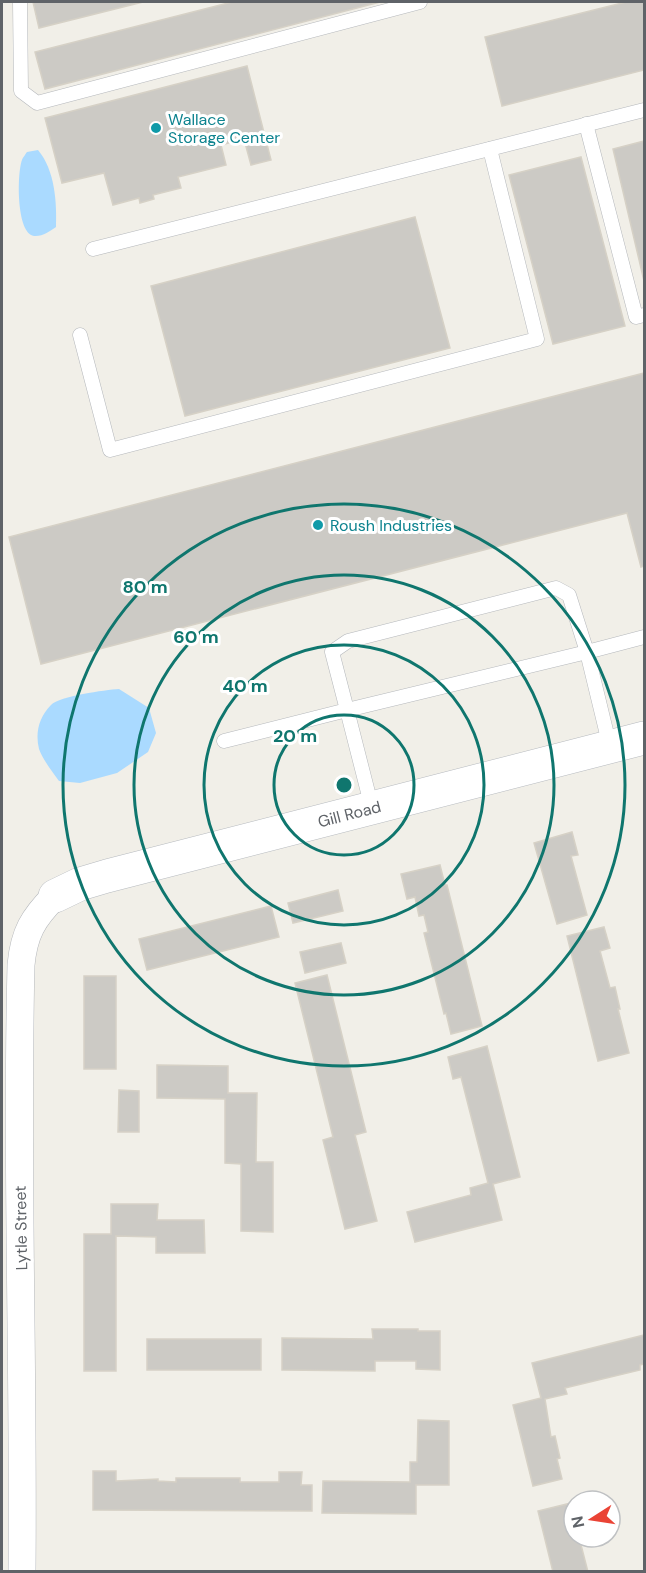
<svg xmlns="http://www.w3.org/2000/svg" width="646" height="1573" font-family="'DM Sans',sans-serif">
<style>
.water{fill:#aadaff}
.building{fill:#cccac5;stroke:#d6d1c6;stroke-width:1.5}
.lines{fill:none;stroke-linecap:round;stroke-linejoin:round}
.lane-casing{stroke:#b5b8bc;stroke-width:15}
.street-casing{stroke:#b5b8bc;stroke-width:28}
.secondary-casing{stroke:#b6babf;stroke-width:34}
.lane{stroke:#fff;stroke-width:14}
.street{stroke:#fff;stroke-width:27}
.secondary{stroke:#fff;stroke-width:33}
.ring{fill:none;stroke:#0f766e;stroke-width:3}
.culture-dot{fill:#0f9aa8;stroke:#fff;stroke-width:2}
.labels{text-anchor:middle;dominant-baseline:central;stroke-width:6;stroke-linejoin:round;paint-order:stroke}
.culture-label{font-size:16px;fill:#0d838f;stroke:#fff;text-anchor:start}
.street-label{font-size:16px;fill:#5f6368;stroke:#fff}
.centre{fill:#0f766e;stroke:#fff;stroke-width:3}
.ring-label{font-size:18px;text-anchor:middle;font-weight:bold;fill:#0f766e;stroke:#fff;stroke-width:6;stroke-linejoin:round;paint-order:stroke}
</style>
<rect width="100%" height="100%" fill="#f1efe8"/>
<g class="water">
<path d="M38,150C55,170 57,203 56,227C50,231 42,237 34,236C16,233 17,173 22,160C22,159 27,152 27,152Z"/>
<path d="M119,689L149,708L156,733L148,752L117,773L80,783L59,781C52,771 43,760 39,749C35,733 39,717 51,705C60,696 105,690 119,689Z"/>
</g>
<g class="building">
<polygon points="33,2 143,2 39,28"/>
<polygon points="232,2 380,2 45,89 35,52"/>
<polygon points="626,2 644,2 644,70 502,106 485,37"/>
<polygon points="247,66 271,160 251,165 244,139 221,145 226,165 178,177 181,188 153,195 154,199 140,203 139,198 113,205 104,173 62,183 45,118"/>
<polygon points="644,141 644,281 613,149"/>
<polygon points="581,157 625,326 553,344 509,175"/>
<polygon points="415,217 450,348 185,416 151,286"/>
<polygon points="644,373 644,566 641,567 627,513 41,664 9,537"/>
<polygon points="572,832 578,855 571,856 587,915 557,924 534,843"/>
<polygon points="440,865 445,885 447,885 482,1026 451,1034 446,1013 444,1014 424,933 428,932 424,915 419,916 415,897 407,899 401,874"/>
<polygon points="338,890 343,911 293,923 288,903"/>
<polygon points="271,906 279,937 147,970 139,939"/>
<polygon points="604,927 610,948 600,951 610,988 615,987 620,1009 618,1009 629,1053 598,1061 567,936"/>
<polygon points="341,943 346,963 305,973 300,952"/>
<polygon points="327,975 366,1132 355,1135 377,1221 345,1229 323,1140 333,1137 295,983"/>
<rect x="84" y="976" width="32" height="93"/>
<polygon points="487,1046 520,1177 493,1184 502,1220 415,1242 407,1212 471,1195 470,1188 488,1183 461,1077 453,1079 448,1057"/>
<polygon points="157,1065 228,1066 228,1093 257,1093 256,1162 273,1162 273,1232 241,1231 241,1164 225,1163 225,1099 157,1098"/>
<polygon points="119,1090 139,1091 139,1132 118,1132"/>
<polygon points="111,1204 158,1204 157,1220 204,1220 205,1253 156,1253 156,1237 116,1236 116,1371 84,1371 84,1234 111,1234"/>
<polygon points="372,1329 418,1329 418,1331 440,1331 440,1370 416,1369 416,1361 375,1361 375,1371 282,1370 282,1338 373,1339"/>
<polygon points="644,1335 644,1364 640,1365 640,1370 565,1388 567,1394 545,1399 551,1437 555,1436 560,1458 557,1459 562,1479 533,1486 513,1405 541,1398 532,1363"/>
<rect x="147" y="1339" width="114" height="31"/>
<polygon points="418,1420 449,1421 449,1485 416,1485 416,1514 322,1513 323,1481 410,1482 410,1462 417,1462"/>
<polygon points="93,1471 116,1471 116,1481 158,1479 158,1481 176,1482 176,1478 240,1478 240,1482 279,1482 279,1472 302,1472 301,1485 312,1485 312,1511 93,1510"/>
<polygon points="571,1503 574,1516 574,1537 579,1537 588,1572 553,1572 538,1511"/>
</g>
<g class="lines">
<g class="lane-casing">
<g id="lane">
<polyline points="20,2 21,91 37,103 420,2"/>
<polyline points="586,124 636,317 644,315"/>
<polyline points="93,249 644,110"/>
<polyline points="80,335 110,450 537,339 490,149"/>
<polyline points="224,741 347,710 332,652 348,641 556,588 569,595 587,652 644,637"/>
<polyline points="372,808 347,710 587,652 610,747"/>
</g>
</g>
<g class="street-casing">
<path id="street" d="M22,1572C24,1369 16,1167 21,965C24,933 33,918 55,896"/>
</g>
<g class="secondary-casing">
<g id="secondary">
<path id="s1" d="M55,896L80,884L107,876L644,738"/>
</g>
</g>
<use href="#lane" class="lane"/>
<use href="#street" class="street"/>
<use href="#secondary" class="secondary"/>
</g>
<g class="ring">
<circle cx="344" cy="785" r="70"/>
<circle cx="344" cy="785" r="140"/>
<circle cx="344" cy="785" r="210"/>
<circle cx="344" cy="785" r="281"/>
</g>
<g class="culture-dot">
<circle cx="156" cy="128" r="6"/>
<circle cx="318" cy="525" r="6"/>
</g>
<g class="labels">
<g class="culture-label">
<text x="168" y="119">Wallace<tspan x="168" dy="18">Storage Center</tspan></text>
<text x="330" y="525">Roush Industries</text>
</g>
<g class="street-label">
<text stroke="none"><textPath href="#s1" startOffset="306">Gill Road</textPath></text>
<text transform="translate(21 1228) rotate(-91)">Lytle Street</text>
</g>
</g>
<circle cx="344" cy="785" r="9" class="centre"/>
<g class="ring-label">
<text x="145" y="593">80 m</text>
<text x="196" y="643">60 m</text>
<text x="245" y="692">40 m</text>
<text x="295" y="742">20 m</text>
</g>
<rect width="646" height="1573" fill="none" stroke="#5f6368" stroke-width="6"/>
<g transform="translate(592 1519) rotate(258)"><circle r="28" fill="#ffffff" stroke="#bfc1c3" stroke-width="1.5"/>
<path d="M0-4.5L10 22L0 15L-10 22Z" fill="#ea4335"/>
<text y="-9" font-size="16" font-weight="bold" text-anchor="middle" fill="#5f6368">N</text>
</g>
</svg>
